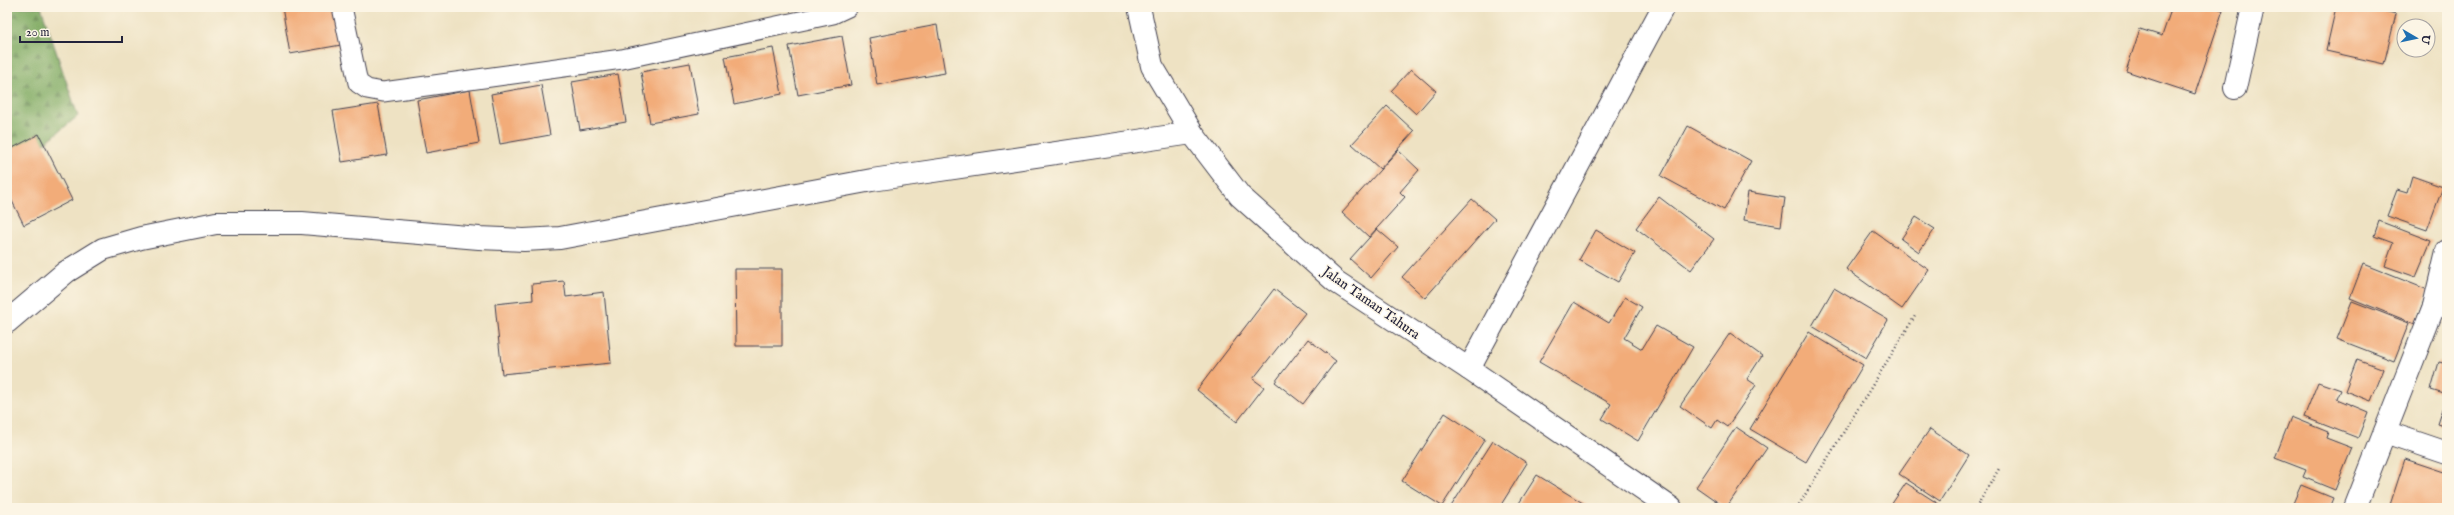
<svg xmlns="http://www.w3.org/2000/svg" width="2454" height="515" font-family="'IM FELL English',serif">
<style>
.forest{fill:url(#forest-firs);stroke:#51664f}
.building{fill:#f2ac79}
.lines{fill:none;stroke-linecap:round;stroke-linejoin:round}
.lane-casing{stroke:#413f4f;stroke-width:21}
.street-casing{stroke:#413f4f;stroke-width:24}
.path{stroke:#413f4f;stroke-width:2.5;stroke-dasharray:1 3;stroke-linecap:butt}
.lane{stroke:#fff;stroke-width:19}
.street{stroke:#fff;stroke-width:22}
.labels{text-anchor:middle;dominant-baseline:central;stroke-width:3;stroke-linejoin:round;paint-order:stroke}
.street-label{font-size:14px;fill:#22223b;stroke:#fcf5e5}
</style>
<defs>
<pattern id="forest-firs" width="22" height="20" patternUnits="userSpaceOnUse"><rect width="22" height="20" fill="#80ab63"/><path d="M5 1l3.5 6h-7zM16 11l3.5 6h-7z" fill="#688b53"/></pattern>
</defs>
<rect width="100%" height="100%" fill="#fcf5e5"/>
<filter id="ink" filterUnits="userSpaceOnUse"><feTurbulence type="fractalNoise" baseFrequency=".025" numOctaves="2"/><feDisplacementMap in="SourceGraphic" scale="8" xChannelSelector="R" yChannelSelector="G"/><feConvolveMatrix kernelMatrix="1 2 1 2 8 2 1 2 1" color-interpolation-filters="sRGB"/></filter>
<filter id="wash" filterUnits="userSpaceOnUse"><feTurbulence type="fractalNoise" baseFrequency=".012" numOctaves="4" result="noise"/><feDisplacementMap in="SourceGraphic" scale="16" xChannelSelector="R" yChannelSelector="G"/><feGaussianBlur stdDeviation="0.9" result="paint"/><feColorMatrix in="noise" values="0 0 0 0 0 0 0 0 0 0 0 0 0 0 0 0 0 1.4 0 .05"/><feComposite in="paint" operator="in"/></filter>
<g filter="url(#wash)">
<rect width="100%" height="100%" fill="#eee2c3"/>
<polygon class="forest" points="7,7 41,7 78,116 7,174"/>
<g id="blocks">
<g class="building">
<polygon points="282,7 335,7 341,45 290,54"/>
<polygon points="2172,7 2214,7 2223,10 2195,94 2126,71 2140,29 2162,36"/>
<polygon points="2336,7 2368,7 2396,14 2384,64 2326,51"/>
<polygon points="937,25 945,73 877,85 869,38"/>
<polygon points="842,36 851,85 798,95 789,46"/>
<polygon points="773,48 782,94 734,104 725,57"/>
<polygon points="690,63 699,114 650,123 641,72"/>
<polygon points="1411,69 1436,91 1416,114 1391,91"/>
<polygon points="618,74 626,122 580,130 572,82"/>
<polygon points="541,85 550,135 500,144 491,94"/>
<polygon points="470,90 479,143 426,153 417,100"/>
<polygon points="378,104 387,155 342,162 333,111"/>
<polygon points="1387,106 1414,131 1380,169 1352,144"/>
<polygon points="1688,126 1751,161 1724,210 1661,176"/>
<polygon points="39,134 72,200 24,225 7,191 7,151"/>
<polygon points="1398,150 1419,170 1400,192 1405,197 1369,237 1342,212"/>
<polygon points="2412,176 2443,187 2427,230 2387,216 2397,190 2407,193"/>
<polygon points="1748,192 1785,198 1781,226 1744,220"/>
<polygon points="1659,197 1714,239 1691,270 1636,228"/>
<polygon points="1472,199 1495,219 1425,298 1402,277"/>
<polygon points="1916,217 1935,229 1919,252 1901,239"/>
<polygon points="2379,221 2431,241 2416,277 2385,266 2393,243 2374,236"/>
<polygon points="1377,229 1398,247 1371,278 1350,259"/>
<polygon points="1596,230 1635,253 1618,282 1579,260"/>
<polygon points="1873,231 1929,270 1902,309 1846,269"/>
<polygon points="2363,264 2428,290 2415,324 2350,298"/>
<polygon points="735,269 782,269 782,346 736,346"/>
<polygon points="564,281 566,297 604,292 611,363 502,374 495,304 533,300 532,284"/>
<polygon points="1834,288 1888,320 1866,358 1812,326"/>
<polygon points="1274,289 1305,313 1253,379 1264,387 1237,422 1197,390"/>
<polygon points="1625,297 1642,307 1624,338 1642,349 1656,326 1693,347 1638,441 1602,419 1611,404 1539,362 1574,302 1609,323"/>
<polygon points="2352,301 2409,323 2394,361 2337,339"/>
<polygon points="1809,332 1863,365 1806,462 1750,429"/>
<polygon points="1730,333 1762,356 1747,379 1756,385 1727,427 1717,420 1712,428 1680,406"/>
<polygon points="1308,339 1336,361 1303,404 1275,382"/>
<polygon points="2357,359 2384,369 2371,401 2345,391"/>
<polygon points="2439,362 2447,364 2447,395 2431,390"/>
<polygon points="2318,382 2341,390 2337,399 2368,412 2358,438 2304,417"/>
<polygon points="2447,397 2447,427 2438,424"/>
<polygon points="1445,413 1485,439 1442,506 1402,481"/>
<polygon points="2291,417 2328,432 2326,438 2352,448 2335,490 2303,477 2306,470 2275,458"/>
<polygon points="1736,427 1767,448 1726,508 1696,487"/>
<polygon points="1930,429 1969,455 1940,501 1899,474"/>
<polygon points="1493,441 1527,463 1499,508 1450,508"/>
<polygon points="2405,459 2447,473 2447,508 2389,508"/>
<polygon points="1537,475 1591,508 1516,508"/>
<polygon points="1906,483 1945,508 1889,508"/>
<polygon points="2301,485 2333,498 2329,508 2291,508"/>
</g>
</g>
</g>
<g filter="url(#ink)">
<use href="#blocks" fill-opacity="0" stroke="#413f4f" stroke-width="1"/>
<g class="lines">
<g class="lane-casing">
<polyline id="lane" points="342,7 358,83 367,89 383,92 622,59 833,14 848,7"/>
</g>
<g class="street-casing">
<g id="street">
<polyline points="1139,7 1152,66 1192,133 1240,196 1335,281 1469,369 1671,508"/>
<polyline points="2235,88 2253,7"/>
<polyline points="7,322 66,272 103,249 141,238 216,223 302,223 479,238 524,240 560,238 872,180 1192,133"/>
<polyline points="1469,369 1663,7"/>
<polyline points="2385,432 2447,453"/>
<polyline points="2355,508 2434,306 2447,251"/>
</g>
</g>
<g class="path">
<polyline points="1797,508 1915,316"/>
<polyline points="1976,508 2000,467"/>
</g>
<use href="#lane" class="lane"/>
<use href="#street" class="street"/>
</g>
</g>
<g class="labels">
<g class="street-label">
<text transform="translate(1371 303) rotate(35)">Jalan Taman Tahura</text>
</g>
</g>
<rect width="2454" height="515" fill="none" stroke="#fcf5e5" stroke-width="24"/>
<g transform="translate(2416 38) rotate(99)"><circle r="19" fill="#fcf5e5" stroke="#a5a1a1"/>
<path d="M0-3L7 15L0 10L-7 15Z" fill="#1f6fb2"/>
<text y="-6" font-size="11" font-weight="bold" text-anchor="middle" fill="#22223b">U</text>
</g>
<path d="M20 36v6h102v-6" fill="none" stroke="#22223b" stroke-width="2"/>
<text x="26" y="36" font-size="12" fill="#22223b" stroke="#fcf5e5" stroke-width="3" paint-order="stroke">20 m</text>
</svg>
